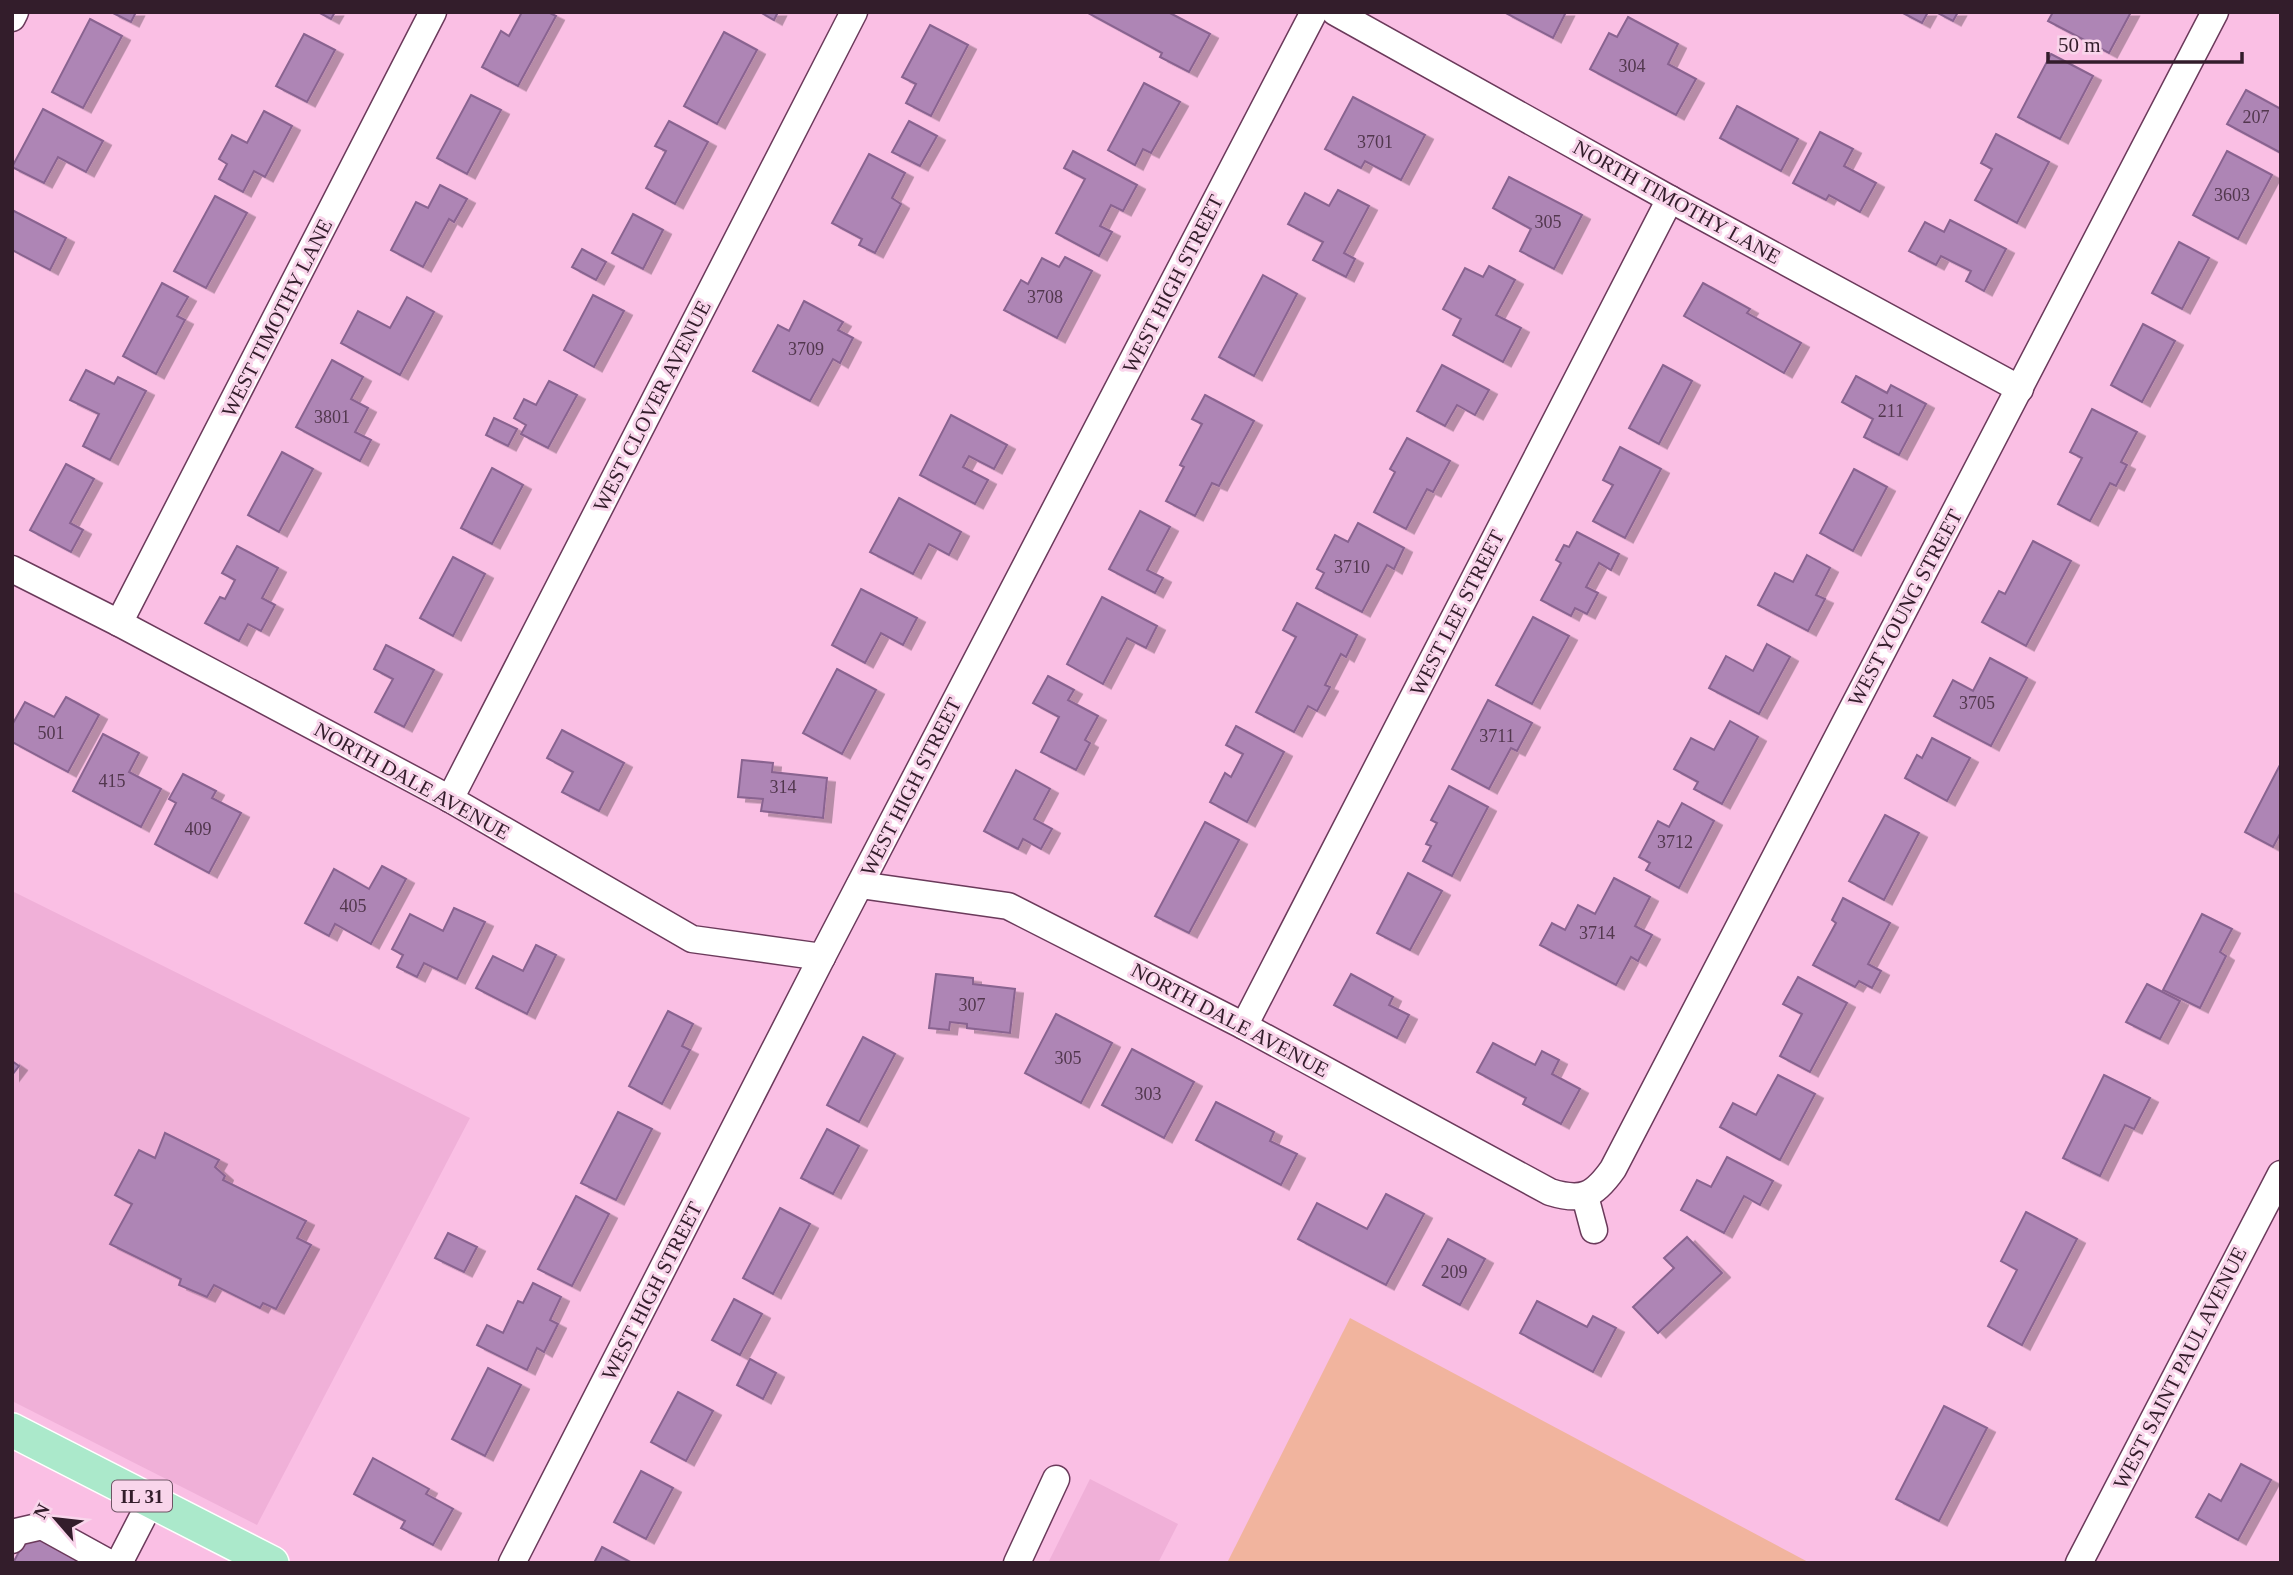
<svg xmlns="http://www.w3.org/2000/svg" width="2293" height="1575" font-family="Georgia,serif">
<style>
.built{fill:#f0b0d8}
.green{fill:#f1b49e}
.building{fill:#ae85b5;stroke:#896390;stroke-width:2;filter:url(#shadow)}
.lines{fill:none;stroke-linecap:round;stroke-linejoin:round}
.minor-casing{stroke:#6b3a5b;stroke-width:29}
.major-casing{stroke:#fff;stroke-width:36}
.minor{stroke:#fff;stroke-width:26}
.major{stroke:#abe9cb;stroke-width:33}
.labels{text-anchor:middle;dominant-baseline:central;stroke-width:6;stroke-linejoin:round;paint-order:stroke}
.number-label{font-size:18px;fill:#52374e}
.shield{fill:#f9d5eb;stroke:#6e5465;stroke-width:2}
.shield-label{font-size:19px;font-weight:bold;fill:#331d2b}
.street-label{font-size:21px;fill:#331d2b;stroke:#f9d5eb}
</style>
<defs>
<filter id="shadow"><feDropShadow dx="8" dy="4.5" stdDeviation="0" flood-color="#0004"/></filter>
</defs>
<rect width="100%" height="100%" fill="#fabfe4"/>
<g class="built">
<polygon points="12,891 470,1118 257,1525 12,1401"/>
<polygon points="1090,1479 1178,1524 1158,1563 1048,1563"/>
</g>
<polygon class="green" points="1350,1318 1810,1563 1227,1563"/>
<g class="building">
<polygon points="111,12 136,12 131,22"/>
<polygon points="318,12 335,12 331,19"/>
<polygon points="522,12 548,12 556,16 518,86 482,67 501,31 509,36"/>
<polygon points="760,12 778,12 774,20"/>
<polygon points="1168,12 1210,34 1189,72 1160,57 1162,53 1088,13"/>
<polygon points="1504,12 1566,12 1553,38"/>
<polygon points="1901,12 1928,12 1922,23"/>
<polygon points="1936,12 1958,12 1953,21"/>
<polygon points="2053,12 2131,12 2109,53 2048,21"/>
<polygon points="1628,17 1678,44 1668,64 1696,79 1676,115 1590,69 1609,33 1617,37"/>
<polygon points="90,19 122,36 83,108 52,92"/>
<polygon points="930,25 968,45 931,116 906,103 916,84 902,77"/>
<polygon points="724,32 757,50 717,124 684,106"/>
<polygon points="304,34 335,50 307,102 276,86"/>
<polygon points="2051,54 2093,76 2060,139 2018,117"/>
<polygon points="1144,83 1180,102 1151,153 1143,149 1135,165 1108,150"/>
<polygon points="2246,90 2281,109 2281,153 2227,124"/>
<polygon points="471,95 501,110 467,174 437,158"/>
<polygon points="1353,97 1425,135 1401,180 1365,161 1361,168 1325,149"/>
<polygon points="1737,106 1798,139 1781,171 1720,138"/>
<polygon points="43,109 103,141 86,172 58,157 44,183 12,167"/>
<polygon points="264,111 292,126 265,177 254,171 243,192 219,179 227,164 219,159 232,135 247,143"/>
<polygon points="669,121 708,142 675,204 646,188 666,151 655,146"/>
<polygon points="909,121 937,136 920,166 892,152"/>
<polygon points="1820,132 1853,149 1844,166 1876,183 1860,212 1829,195 1826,200 1793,183"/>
<polygon points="1996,134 2049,162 2017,223 1975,200 1992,169 1981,163"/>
<polygon points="1073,151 1137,185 1123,211 1111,205 1100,226 1112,232 1099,256 1056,233 1085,179 1064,168"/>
<polygon points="2227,151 2272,175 2238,239 2193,215"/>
<polygon points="869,154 905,173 892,198 901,204 875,253 859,245 862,239 832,223"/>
<polygon points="1509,177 1582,215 1554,269 1520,251 1531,229 1493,208"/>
<polygon points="440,185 467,199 454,222 449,219 423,267 391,250 416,202 428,208"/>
<polygon points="1338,190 1369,206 1344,253 1355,259 1346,277 1313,260 1323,242 1288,224 1305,193 1329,206"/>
<polygon points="215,196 247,213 206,288 174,271"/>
<polygon points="12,210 66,238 50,270 12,250"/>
<polygon points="633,214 663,230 643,269 612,253"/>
<polygon points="1950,220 2006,249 1984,291 1966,281 1971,271 1941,256 1936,265 1909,251 1925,222 1944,232"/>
<polygon points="2179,242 2209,258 2182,309 2152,293"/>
<polygon points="582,249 606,262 596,280 572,267"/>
<polygon points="1065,257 1092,271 1057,338 1004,310 1021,280 1028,284 1042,258 1059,267"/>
<polygon points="1489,266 1515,280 1496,315 1521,328 1503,362 1453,335 1461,319 1443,309 1465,268 1483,277"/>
<polygon points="1263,275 1297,294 1254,376 1219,357"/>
<polygon points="162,283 188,297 177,316 185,320 156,374 123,356"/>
<polygon points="1703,283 1750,309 1747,313 1801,343 1784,373 1684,316"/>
<polygon points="593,295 624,311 594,367 564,350"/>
<polygon points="407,297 434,312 400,375 341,343 358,311 390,328"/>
<polygon points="804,301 843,322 838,330 853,338 840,363 833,359 810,401 753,371 778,325 789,331"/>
<polygon points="2143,324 2175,341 2142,402 2111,385"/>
<polygon points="332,360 363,377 351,399 368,408 355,432 371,440 360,461 296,427"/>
<polygon points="1442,365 1489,390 1475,415 1457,405 1445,426 1417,411"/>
<polygon points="1663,365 1692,381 1659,444 1629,428"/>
<polygon points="86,370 114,384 118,377 146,391 110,460 83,446 99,414 70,400"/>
<polygon points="1856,376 1887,393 1891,385 1926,404 1899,455 1864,437 1873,419 1842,402"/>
<polygon points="549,381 577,395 548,448 521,434 526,425 514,418 524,399 536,405"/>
<polygon points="1205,395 1254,421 1219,486 1212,483 1195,516 1166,501 1184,467 1180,465 1202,424 1192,419"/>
<polygon points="2092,409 2137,432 2121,462 2127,465 2116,486 2110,483 2090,521 2058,504 2082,458 2070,452"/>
<polygon points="951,415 1007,445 994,469 969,456 963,467 988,480 975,504 920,475"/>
<polygon points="494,418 517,429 508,446 486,435"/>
<polygon points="1407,438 1450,461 1433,492 1427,489 1406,529 1374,512 1395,472 1390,469"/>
<polygon points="1620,447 1661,469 1625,538 1593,521 1613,485 1603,480"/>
<polygon points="282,452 313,469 279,532 248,515"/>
<polygon points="66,464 94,479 70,523 83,530 71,552 30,530"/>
<polygon points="492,468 523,485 492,544 461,528"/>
<polygon points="1854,469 1887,487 1853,551 1820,533"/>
<polygon points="899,498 961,532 949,555 929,544 913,574 870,552"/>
<polygon points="1140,511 1170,527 1147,570 1163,578 1155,593 1109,569"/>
<polygon points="1358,523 1404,548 1394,569 1387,565 1362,612 1316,588 1324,573 1317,569 1335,535 1348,542"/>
<polygon points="1577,532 1619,554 1611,570 1599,563 1586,587 1598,593 1587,614 1575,608 1571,616 1541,600 1561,563 1556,560 1564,545 1569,547"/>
<polygon points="2033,541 2071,561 2026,646 1982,622 1999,591 2005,594"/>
<polygon points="237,546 278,568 262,598 275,605 261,631 248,624 239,641 205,623 220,597 225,599 235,580 222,573"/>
<polygon points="1807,555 1830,568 1816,595 1825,599 1808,631 1758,605 1775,573 1793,582"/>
<polygon points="453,557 485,574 453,636 420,618"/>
<polygon points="861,589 917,618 903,645 881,633 865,663 832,645"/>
<polygon points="1102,597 1157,626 1146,648 1127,638 1103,684 1067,664"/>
<polygon points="1297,603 1357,635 1346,657 1341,654 1325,685 1330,687 1317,711 1308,706 1294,732 1256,712 1296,637 1283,630"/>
<polygon points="1533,617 1569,636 1532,704 1496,685"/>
<polygon points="1767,644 1790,657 1759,714 1709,688 1726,656 1753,671"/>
<polygon points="386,645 434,670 404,727 375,712 393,679 374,669"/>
<polygon points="1990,658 2027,678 1991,746 1934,716 1953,680 1973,691"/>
<polygon points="837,669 876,690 842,754 803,733"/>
<polygon points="1048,676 1074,690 1068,700 1098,716 1085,740 1090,743 1076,770 1041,752 1059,717 1033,703"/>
<polygon points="66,697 99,715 68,772 12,742 12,725 25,702 54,717"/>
<polygon points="1488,700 1532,723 1517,751 1511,748 1489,789 1452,769"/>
<polygon points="1730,721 1758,737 1722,804 1694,789 1698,782 1674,769 1691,738 1714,750"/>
<polygon points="1236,726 1284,752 1247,822 1210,802 1225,773 1231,777 1243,754 1226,745"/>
<polygon points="562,730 624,763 599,811 562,792 573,772 547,758"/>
<polygon points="103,734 139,753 129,772 161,789 141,827 73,791"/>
<polygon points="1932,738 1970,758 1947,801 1905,778 1917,755 1922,758"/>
<polygon points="742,760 773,763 772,772 827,778 823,818 761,811 763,799 738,797"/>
<polygon points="2281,763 2281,832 2273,847 2245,832"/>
<polygon points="1016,770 1050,789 1034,819 1052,829 1041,849 1023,839 1018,849 984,831"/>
<polygon points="183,774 216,791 212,798 241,813 209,873 155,844 176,803 169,799"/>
<polygon points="1449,786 1488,807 1452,876 1423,861 1431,846 1426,844 1437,823 1431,820"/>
<polygon points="1682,803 1714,821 1679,888 1646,870 1650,863 1639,857 1658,821 1669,827"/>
<polygon points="1885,815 1919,833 1884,900 1849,881"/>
<polygon points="1205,822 1239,840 1189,933 1155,916"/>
<polygon points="382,866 406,879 371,944 335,924 329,936 305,923 334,869 369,889"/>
<polygon points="1408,873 1442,891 1410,950 1377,933"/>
<polygon points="1614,878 1650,897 1635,926 1652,935 1638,961 1631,957 1616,985 1540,945 1552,923 1565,930 1578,905 1595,914"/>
<polygon points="1843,898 1890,923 1868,964 1881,971 1872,988 1859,981 1855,987 1813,965 1836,923 1832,920"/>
<polygon points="454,908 485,922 457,979 424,963 417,977 397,967 403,955 392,949 410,914 443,931"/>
<polygon points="2202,914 2232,929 2220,952 2226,956 2200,1008 2163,990"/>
<polygon points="536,945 556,955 527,1014 476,988 493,956 523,971"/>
<polygon points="936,974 973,978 973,984 1015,989 1010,1033 967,1028 967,1024 950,1022 949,1030 929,1028"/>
<polygon points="1351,974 1393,997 1389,1005 1409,1015 1397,1038 1334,1005"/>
<polygon points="1798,977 1847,1003 1810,1072 1780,1056 1802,1014 1783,1004"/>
<polygon points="2147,984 2180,1001 2160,1039 2126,1022"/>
<polygon points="668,1011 693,1024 682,1046 690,1050 662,1104 629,1086"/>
<polygon points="1056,1014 1112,1043 1081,1103 1025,1073"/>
<polygon points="863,1037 895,1054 859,1122 827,1105"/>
<polygon points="1493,1043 1535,1065 1542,1051 1559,1060 1552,1074 1580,1089 1561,1124 1523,1104 1526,1098 1477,1072"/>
<polygon points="1132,1049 1194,1082 1164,1138 1102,1105"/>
<polygon points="12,1061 19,1066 12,1075"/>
<polygon points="1778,1075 1815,1094 1780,1160 1720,1127 1733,1103 1756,1115"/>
<polygon points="2104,1075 2150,1098 2134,1129 2125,1125 2100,1176 2063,1158"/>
<polygon points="1216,1102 1274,1132 1270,1141 1297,1154 1281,1185 1196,1140"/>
<polygon points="618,1112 652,1129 616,1200 581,1183"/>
<polygon points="827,1129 859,1146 833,1194 801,1178"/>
<polygon points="165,1133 219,1160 215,1167 225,1176 223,1180 306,1221 297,1238 311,1245 276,1309 263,1303 260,1308 214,1285 207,1297 179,1285 181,1279 110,1244 132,1204 115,1195 139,1150 155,1158"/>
<polygon points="1727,1157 1773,1181 1760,1205 1744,1196 1724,1233 1681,1210 1697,1180 1711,1187"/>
<polygon points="1386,1194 1424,1214 1386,1285 1298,1239 1317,1203 1367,1229"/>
<polygon points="576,1196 609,1214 572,1286 538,1269"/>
<polygon points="780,1208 810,1224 773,1294 743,1278"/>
<polygon points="2026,1212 2077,1239 2022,1345 1988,1326 2017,1270 2001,1261"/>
<polygon points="448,1233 477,1247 464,1272 435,1258"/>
<polygon points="1687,1237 1722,1273 1658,1333 1633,1307 1674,1268 1664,1258"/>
<polygon points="1448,1239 1485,1259 1460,1305 1423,1285"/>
<polygon points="533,1283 561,1297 550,1320 558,1324 544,1352 537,1348 527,1370 477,1345 487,1325 503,1333 518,1301 523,1303"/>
<polygon points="734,1299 762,1314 740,1355 712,1340"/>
<polygon points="1537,1301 1587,1327 1593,1316 1616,1328 1593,1372 1520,1333"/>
<polygon points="750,1359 776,1373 763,1399 737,1385"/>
<polygon points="488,1368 521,1385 485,1456 452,1439"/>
<polygon points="678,1392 713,1411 686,1461 651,1442"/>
<polygon points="1944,1406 1987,1428 1939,1521 1896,1499"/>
<polygon points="373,1458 429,1489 426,1494 453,1509 433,1545 401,1528 405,1521 354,1494"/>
<polygon points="2241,1464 2271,1480 2238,1540 2196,1517 2209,1494 2221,1501"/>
<polygon points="641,1471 673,1488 646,1539 614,1522"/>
<polygon points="29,1533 82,1563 13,1563"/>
<polygon points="602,1547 632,1563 594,1563"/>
</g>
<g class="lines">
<g class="minor-casing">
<g id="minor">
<polyline points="1335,12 1670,199 2020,389"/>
<polyline points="12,18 15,12"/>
<polyline points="12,569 119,623 450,799 692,939 822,957"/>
<polyline points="119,623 433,12"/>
<polyline points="450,799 854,12"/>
<path d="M860,885L1008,906L1244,1026L1550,1192C1582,1202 1594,1196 1613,1169L2215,12"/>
<polyline points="1244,1026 1670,199"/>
<polyline points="1585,1196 1594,1230"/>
<polyline points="12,1540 16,1532 42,1526 109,1563"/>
<polyline points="119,1563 151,1501"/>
<polyline points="512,1563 822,957 1314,12"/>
<polyline points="1017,1563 1056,1479"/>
<polyline points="2079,1563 2281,1174"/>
</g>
</g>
<g class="major-casing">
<polyline id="major" points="12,1430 272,1563"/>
</g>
<use href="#minor" class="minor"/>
<use href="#major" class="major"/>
</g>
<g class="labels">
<g class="number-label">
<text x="1632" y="66">304</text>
<text x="2256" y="117">207</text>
<text x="1375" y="142">3701</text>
<text x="2232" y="195">3603</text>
<text x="1548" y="222">305</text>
<text x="1045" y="297">3708</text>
<text x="806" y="349">3709</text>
<text x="1891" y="411">211</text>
<text x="332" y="417">3801</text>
<text x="1352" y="567">3710</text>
<text x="1977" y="703">3705</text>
<text x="51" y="733">501</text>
<text x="1497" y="736">3711</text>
<text x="112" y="781">415</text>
<text x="783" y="787">314</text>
<text x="198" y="829">409</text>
<text x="1675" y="842">3712</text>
<text x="353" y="906">405</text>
<text x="1597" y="933">3714</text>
<text x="972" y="1005">307</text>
<text x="1068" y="1058">305</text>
<text x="1148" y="1094">303</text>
<text x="1454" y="1272">209</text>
</g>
<rect class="shield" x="112" y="1480.5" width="60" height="31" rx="5"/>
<g class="shield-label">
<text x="142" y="1496">IL 31</text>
</g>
<g class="street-label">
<text transform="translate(1677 202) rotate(29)">NORTH TIMOTHY LANE</text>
<text transform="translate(1173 284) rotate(-63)">WEST HIGH STREET</text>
<text transform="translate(277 318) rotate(-63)">WEST TIMOTHY LANE</text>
<text transform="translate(652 406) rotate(-63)">WEST CLOVER AVENUE</text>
<text transform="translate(1905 608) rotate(-62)">WEST YOUNG STREET</text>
<text transform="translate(1457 613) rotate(-63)">WEST LEE STREET</text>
<text transform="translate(412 781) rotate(29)">NORTH DALE AVENUE</text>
<text transform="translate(911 787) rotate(-63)">WEST HIGH STREET</text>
<text transform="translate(1230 1020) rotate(28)">NORTH DALE AVENUE</text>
<text transform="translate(652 1291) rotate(-63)">WEST HIGH STREET</text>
<text transform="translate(2180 1368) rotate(-63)">WEST SAINT PAUL AVENUE</text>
</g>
</g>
<rect width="2293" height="1575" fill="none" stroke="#331d2b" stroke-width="28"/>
<g transform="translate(56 1519) rotate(298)" stroke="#f9d5eb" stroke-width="5" paint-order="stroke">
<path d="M0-5L12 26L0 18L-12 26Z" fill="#331d2b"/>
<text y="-10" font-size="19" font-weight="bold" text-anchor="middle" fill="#331d2b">N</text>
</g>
<path d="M2048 52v10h194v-10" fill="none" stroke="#331d2b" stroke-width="3.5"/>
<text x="2058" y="52" font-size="21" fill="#331d2b" stroke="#f9d5eb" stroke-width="5" paint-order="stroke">50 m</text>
</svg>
